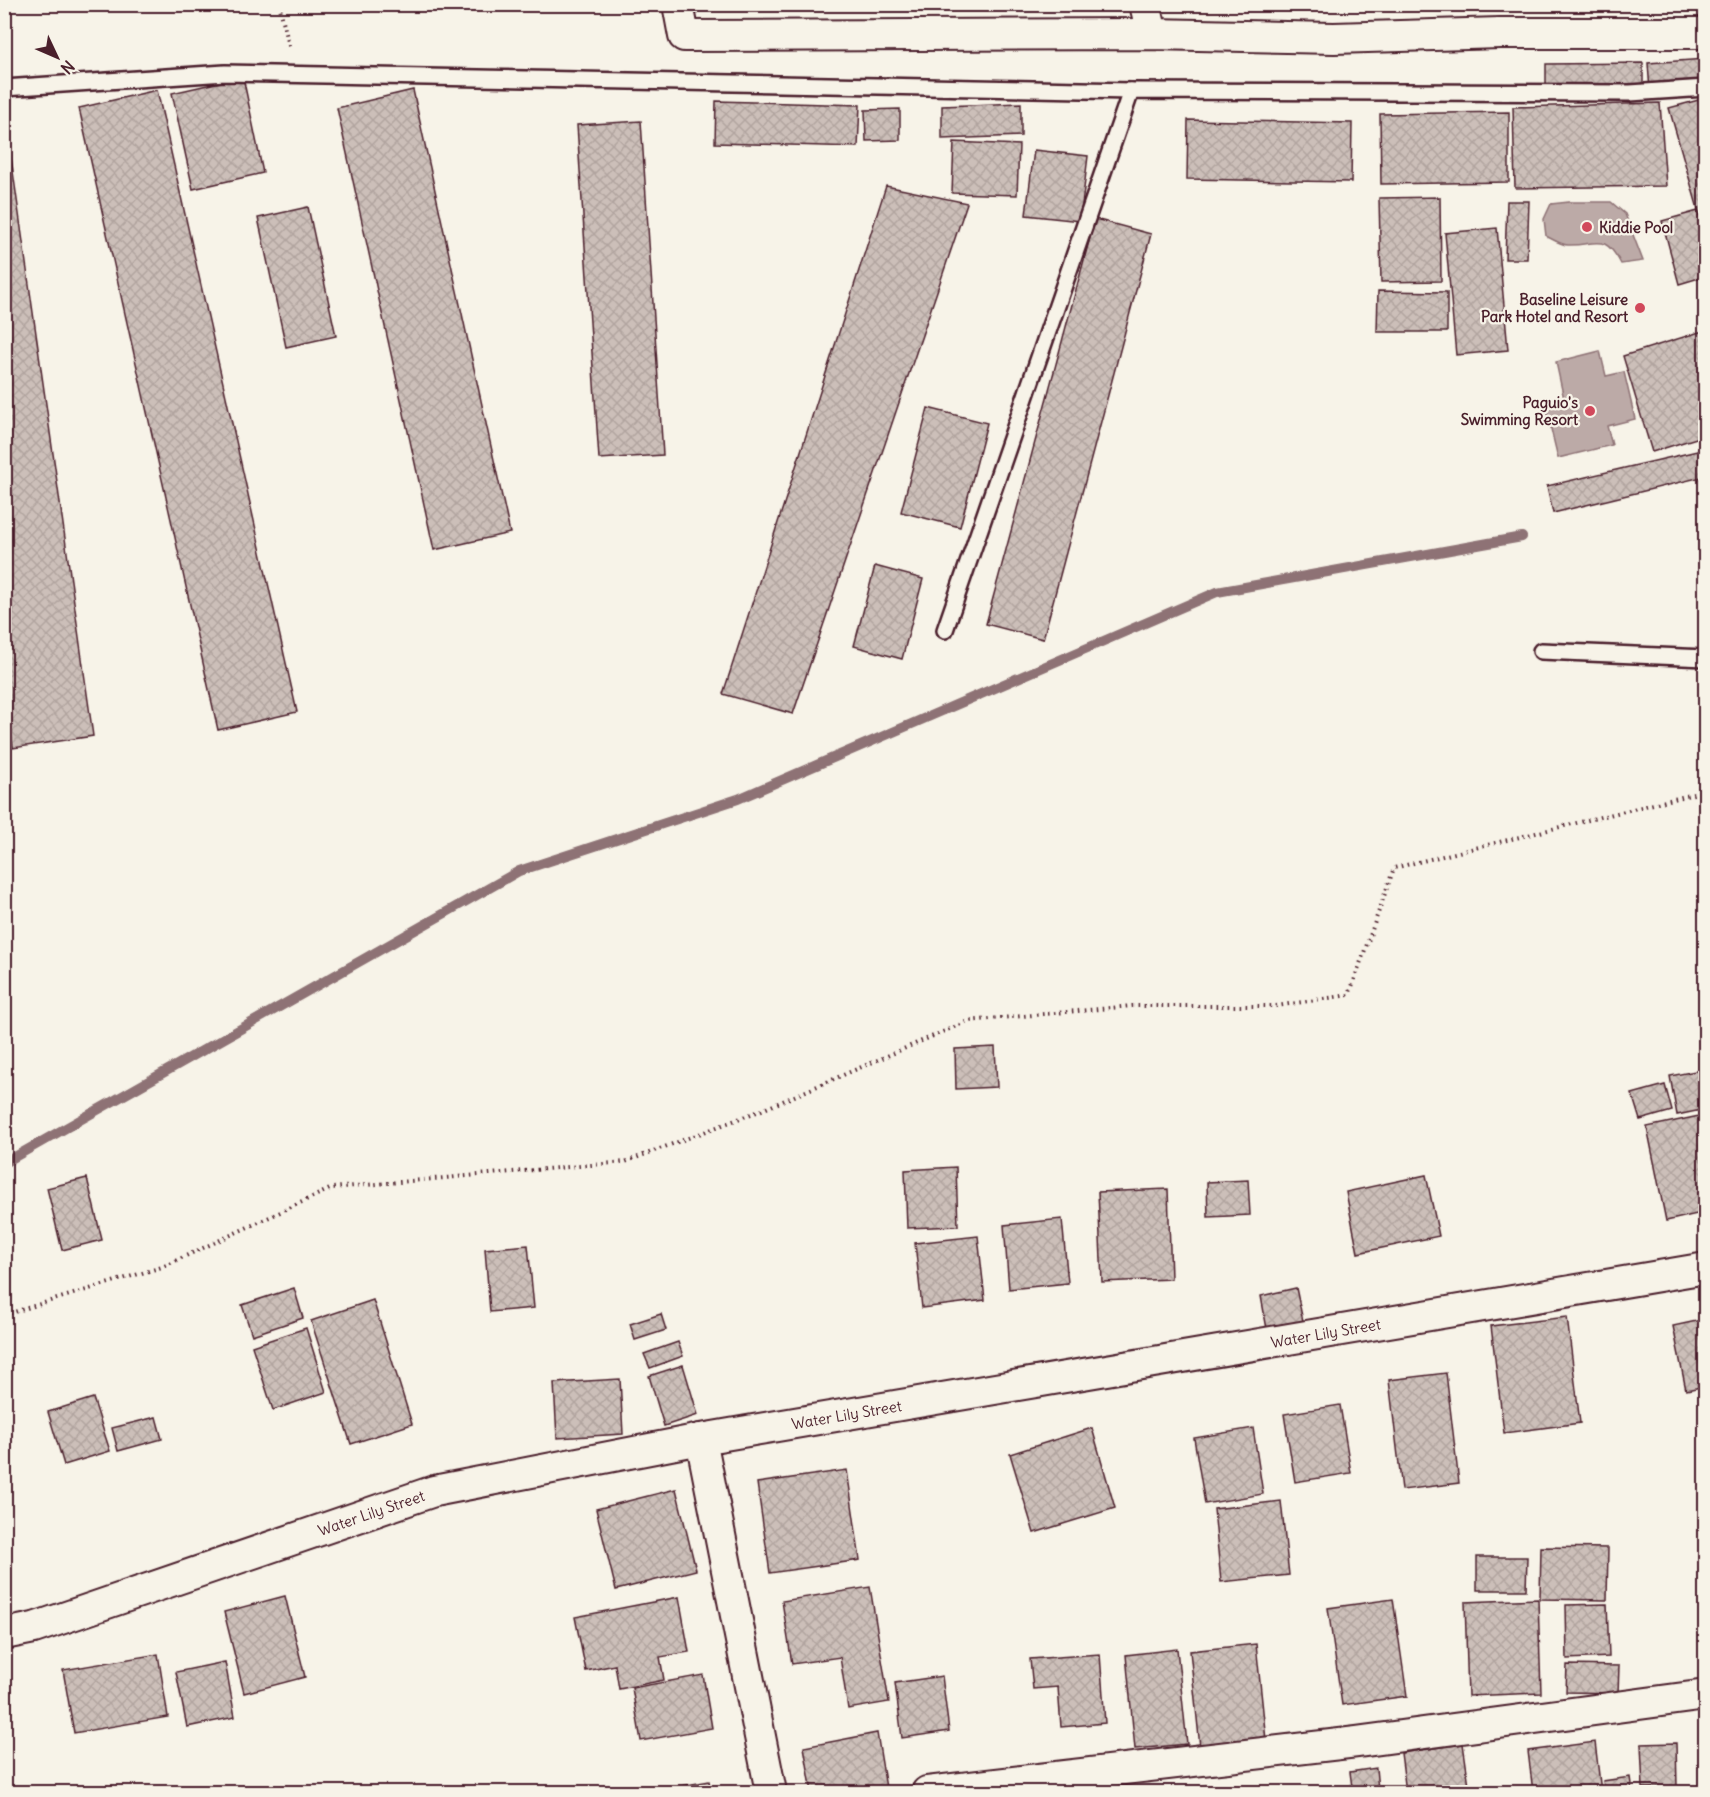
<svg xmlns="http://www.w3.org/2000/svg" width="1710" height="1797" font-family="Delius,sans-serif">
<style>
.water{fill:#bcaaa7;stroke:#8e7275;stroke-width:1.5}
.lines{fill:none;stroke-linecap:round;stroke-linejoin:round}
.stream{stroke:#8e7275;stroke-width:10}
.building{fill:url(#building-cross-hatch);stroke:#4a1f2b;stroke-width:1.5}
.service-casing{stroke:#4a1f2b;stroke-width:20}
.minor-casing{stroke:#4a1f2b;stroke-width:34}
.path{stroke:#4a1f2b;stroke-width:4;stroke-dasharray:1.5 4.5;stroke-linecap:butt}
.service{stroke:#f7f3e8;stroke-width:15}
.minor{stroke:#f7f3e8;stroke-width:30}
.poi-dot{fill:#d1495b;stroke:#f7f3e8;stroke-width:2}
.labels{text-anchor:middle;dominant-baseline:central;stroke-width:4.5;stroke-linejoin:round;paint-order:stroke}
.poi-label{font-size:15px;font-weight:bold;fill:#4a1f2b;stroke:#f7f3e8;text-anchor:end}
.street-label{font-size:15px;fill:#4a1f2b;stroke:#f7f3e8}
</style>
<defs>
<pattern id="building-cross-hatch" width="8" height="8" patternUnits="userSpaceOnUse" patternTransform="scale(1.5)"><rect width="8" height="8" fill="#ccbfb9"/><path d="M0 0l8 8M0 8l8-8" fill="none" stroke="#b1a49f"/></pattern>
</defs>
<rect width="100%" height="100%" fill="#f7f3e8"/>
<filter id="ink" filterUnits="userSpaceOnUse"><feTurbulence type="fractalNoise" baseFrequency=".0167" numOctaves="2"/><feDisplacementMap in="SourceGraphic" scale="12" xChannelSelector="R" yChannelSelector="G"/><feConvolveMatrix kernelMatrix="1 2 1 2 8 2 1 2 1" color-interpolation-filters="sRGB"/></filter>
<g filter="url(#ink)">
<g class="water">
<path d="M1569,202H1611L1625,214L1643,261L1621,264C1604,231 1596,246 1568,245C1561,245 1552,239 1546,236L1544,219L1551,204Z"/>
<polygon points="1600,351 1606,376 1624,372 1635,419 1607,426 1612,445 1558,458 1545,404 1564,399 1556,362"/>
</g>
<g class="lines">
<polyline class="stream" points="4,1163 519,871 738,799 1217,592 1522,537"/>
</g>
<g class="building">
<polygon points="1706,59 1706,87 1650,91 1648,63"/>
<polygon points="1643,63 1643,86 1546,87 1546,64"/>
<polygon points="243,77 263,173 193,189 172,93"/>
<polygon points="157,90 297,712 218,730 79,108"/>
<polygon points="413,90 510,533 434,550 337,108"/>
<polygon points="1706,98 1706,221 1702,223 1669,108"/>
<polygon points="716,101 860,105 858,147 715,143"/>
<polygon points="1021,103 1021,136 942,139 942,106"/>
<polygon points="1660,103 1666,186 1515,188 1513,107"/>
<polygon points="4,108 93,736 13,748 4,687"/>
<polygon points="900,109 900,140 866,141 865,110"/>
<polygon points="1509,112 1509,182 1381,184 1380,114"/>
<polygon points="1188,120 1352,123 1351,182 1187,179"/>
<polygon points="641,121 663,455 599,459 577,125"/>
<polygon points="954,142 1019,145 1017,195 952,193"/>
<polygon points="1034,150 1088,156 1080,221 1026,215"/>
<polygon points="886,186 967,203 793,714 723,694"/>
<polygon points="1440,197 1441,281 1381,282 1379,198"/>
<polygon points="1507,201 1529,201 1527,259 1505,259"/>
<polygon points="308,207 336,336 286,347 258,218"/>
<polygon points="1698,211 1706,240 1706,276 1679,284 1662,221"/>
<polygon points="1095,219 1151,234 1043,639 986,624"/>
<polygon points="1497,228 1508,350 1456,355 1445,233"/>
<polygon points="1378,291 1447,292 1447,332 1377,332"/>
<polygon points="1706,330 1706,435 1652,452 1623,356"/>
<polygon points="928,408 987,423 960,527 901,512"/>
<polygon points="1706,449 1706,476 1553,513 1547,486"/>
<polygon points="875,566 923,579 902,659 854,646"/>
<polygon points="995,1047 997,1087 956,1089 955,1049"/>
<polygon points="1706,1069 1706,1109 1677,1115 1670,1076"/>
<polygon points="1665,1085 1672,1111 1640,1120 1632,1094"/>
<polygon points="1704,1115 1706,1212 1666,1221 1647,1127"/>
<polygon points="956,1167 958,1226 907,1228 905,1170"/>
<polygon points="1426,1175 1439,1236 1358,1253 1346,1192"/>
<polygon points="87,1178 102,1240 62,1250 47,1188"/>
<polygon points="1248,1180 1250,1215 1208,1217 1207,1182"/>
<polygon points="1168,1189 1171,1279 1102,1282 1098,1192"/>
<polygon points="1062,1219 1068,1283 1009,1289 1004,1225"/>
<polygon points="978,1236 985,1300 922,1308 915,1243"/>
<polygon points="528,1245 534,1308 490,1312 485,1249"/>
<polygon points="294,1288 303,1318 252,1335 242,1305"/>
<polygon points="1296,1288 1303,1321 1267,1329 1261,1296"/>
<polygon points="373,1300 412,1424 351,1444 311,1321"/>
<polygon points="661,1314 666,1330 635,1340 630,1324"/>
<polygon points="1567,1317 1580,1423 1504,1433 1491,1326"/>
<polygon points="1706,1319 1706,1386 1686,1390 1673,1326"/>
<polygon points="306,1328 326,1392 273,1410 252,1346"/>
<polygon points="678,1342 683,1356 650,1368 644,1354"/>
<polygon points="683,1365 698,1415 664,1426 649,1376"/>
<polygon points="1446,1373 1459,1483 1402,1490 1389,1380"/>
<polygon points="620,1379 623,1434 557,1438 554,1383"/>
<polygon points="93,1398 110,1451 64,1465 48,1412"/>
<polygon points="1340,1405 1351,1473 1295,1482 1284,1414"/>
<polygon points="156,1417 162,1439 118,1451 112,1428"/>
<polygon points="1092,1428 1115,1508 1034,1533 1010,1454"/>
<polygon points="1253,1428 1263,1494 1205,1504 1194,1438"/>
<polygon points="847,1470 860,1560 770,1573 757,1483"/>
<polygon points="676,1489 696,1570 616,1590 596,1509"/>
<polygon points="1281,1501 1289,1575 1221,1582 1214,1509"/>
<polygon points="1541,1547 1608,1548 1607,1600 1540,1599"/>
<polygon points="1477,1557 1527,1557 1526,1590 1477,1590"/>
<polygon points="870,1587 889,1702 848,1709 840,1657 792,1664 782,1601"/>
<polygon points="285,1596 305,1677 244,1693 224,1612"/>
<polygon points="679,1597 689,1652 660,1657 664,1680 619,1689 615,1665 586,1671 575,1617"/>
<polygon points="1393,1599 1407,1696 1342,1705 1328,1608"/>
<polygon points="1538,1599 1541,1693 1468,1696 1465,1602"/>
<polygon points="1607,1604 1609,1657 1567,1659 1566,1605"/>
<polygon points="1256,1644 1266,1740 1200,1747 1190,1651"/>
<polygon points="1177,1649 1187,1744 1135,1749 1126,1655"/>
<polygon points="158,1654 168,1717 74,1733 63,1670"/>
<polygon points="1100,1654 1105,1723 1061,1727 1058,1687 1033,1689 1030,1659"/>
<polygon points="225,1662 235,1717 187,1727 176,1672"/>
<polygon points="1567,1665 1619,1666 1618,1693 1566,1692"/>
<polygon points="703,1675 712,1728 641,1741 632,1688"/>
<polygon points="942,1676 949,1731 902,1738 895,1683"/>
<polygon points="877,1733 886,1788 863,1792 812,1792 804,1747"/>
<polygon points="1595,1742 1601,1792 1533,1792 1528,1751"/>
<polygon points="1676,1743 1677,1787 1643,1788 1641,1744"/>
<polygon points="1463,1744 1470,1792 1406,1792 1401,1753"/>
<polygon points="1376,1768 1378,1790 1396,1788 1396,1792 1339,1792 1338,1789 1352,1787 1350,1772"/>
<polygon points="1630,1777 1632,1792 1605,1792 1603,1781"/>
<polygon points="709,1781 711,1792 646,1792"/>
<polygon points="1105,1784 1106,1792 1055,1792"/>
<polygon points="1207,1785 1208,1792 1161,1792"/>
</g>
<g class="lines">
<g class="service-casing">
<g id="service">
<polyline points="4,88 225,73 1131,91"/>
<polyline points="945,630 1131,91 1630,93 1706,88"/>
<polyline points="1541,651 1706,658"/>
</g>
</g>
<g class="minor-casing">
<g id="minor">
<polyline points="678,4 684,36 1152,34 1334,38 1500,33 1706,33"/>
<polyline points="1145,4 1152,34"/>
<polyline points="701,1439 771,1792"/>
<path id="s1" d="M4,1634L34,1628L434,1491L701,1439L1706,1268"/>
<polyline points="927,1792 1357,1742 1706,1695"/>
</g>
</g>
<g class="path">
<polyline points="279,4 290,50"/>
<polyline points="4,1315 162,1267 332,1188 625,1162 762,1110 968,1021 1132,1006 1276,1006 1349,995 1394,868 1706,791"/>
</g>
<use href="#service" class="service"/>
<use href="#minor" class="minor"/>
</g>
</g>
<g class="poi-dot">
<circle cx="1587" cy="227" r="6"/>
<circle cx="1640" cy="308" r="6"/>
<circle cx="1590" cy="411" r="6"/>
</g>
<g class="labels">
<g class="poi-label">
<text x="1599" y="227" text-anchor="start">Kiddie Pool</text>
<text x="1628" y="299">Baseline Leisure<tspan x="1628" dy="17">Park Hotel and Resort</tspan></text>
<text x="1578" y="402">Paguio's<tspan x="1578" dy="17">Swimming Resort</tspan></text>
</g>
<g class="street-label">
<text stroke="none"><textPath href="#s1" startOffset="1359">Water Lily Street</textPath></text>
<text stroke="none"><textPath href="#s1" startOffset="873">Water Lily Street</textPath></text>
<text stroke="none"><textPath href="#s1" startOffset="387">Water Lily Street</textPath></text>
</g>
</g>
<rect width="1710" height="1797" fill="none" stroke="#f7f3e8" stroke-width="24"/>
<rect x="12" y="12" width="1686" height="1773" fill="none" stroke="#4a1f2b" stroke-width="2" filter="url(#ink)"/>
<g transform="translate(57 57) rotate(134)" stroke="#f7f3e8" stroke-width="4.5" paint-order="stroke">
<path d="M0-4.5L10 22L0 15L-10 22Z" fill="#4a1f2b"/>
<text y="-9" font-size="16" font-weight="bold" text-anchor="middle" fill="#4a1f2b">N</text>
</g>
</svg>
